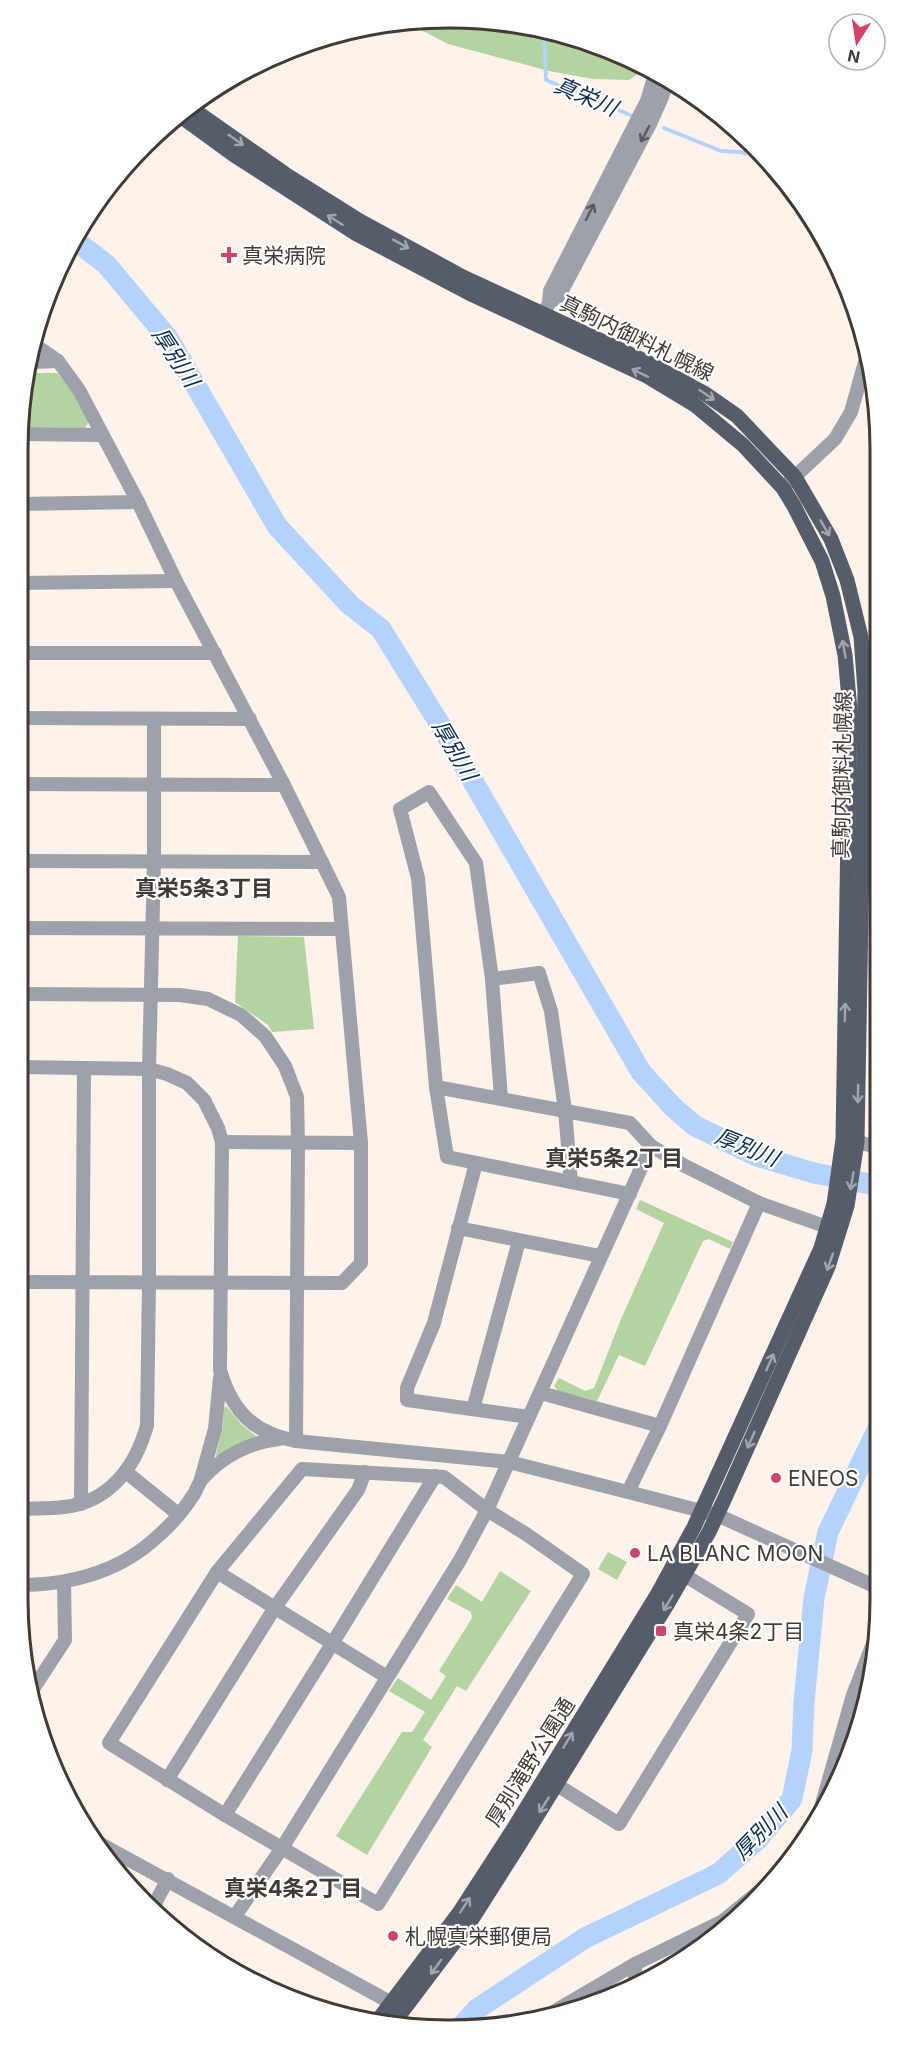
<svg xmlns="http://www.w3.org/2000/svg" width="899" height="2049" font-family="Inter,'Noto Sans JP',sans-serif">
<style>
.green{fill:#b3d3a1}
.water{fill:#b3d2fc}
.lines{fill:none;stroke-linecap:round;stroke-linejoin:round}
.stream{stroke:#b3d2fc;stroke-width:4}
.river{stroke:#b3d2fc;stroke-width:21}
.minor{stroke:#9da1a9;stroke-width:14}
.major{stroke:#565d6a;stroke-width:15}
.oneway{stroke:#5d5958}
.oneway2{stroke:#a2a6ad}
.poi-dot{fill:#d2436a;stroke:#fff;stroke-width:2}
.labels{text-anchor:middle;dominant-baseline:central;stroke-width:4.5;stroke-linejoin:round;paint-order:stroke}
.poi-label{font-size:21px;fill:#423a35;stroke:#fff;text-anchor:start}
.street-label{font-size:21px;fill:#423a35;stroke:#fff}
.water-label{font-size:22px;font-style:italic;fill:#0d2d59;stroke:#fff}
.neighbourhood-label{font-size:22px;font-weight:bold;fill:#423a35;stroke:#fff}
.rim{fill:none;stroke:#423a35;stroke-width:3}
</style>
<rect width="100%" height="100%" fill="#fef2ea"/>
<g class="green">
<polygon points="425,19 506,22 589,41 645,69 629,80 593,79 549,71 448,44 423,31"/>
<polygon points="31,373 57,373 75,392 90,419 85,428 22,427"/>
<polygon points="238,936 304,937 314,1029 272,1032 268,1025 235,1002"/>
<polygon points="640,1200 733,1242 730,1249 709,1239 703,1241 645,1366 619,1355 597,1401 558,1391 554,1386 559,1378 585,1391 594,1388 621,1319 664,1223 636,1209"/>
<polygon points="226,1406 241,1424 256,1436 253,1440 218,1458 216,1455 223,1425 224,1408"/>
<polygon points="608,1552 627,1562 617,1580 598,1569"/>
<polygon points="500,1571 531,1591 466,1691 457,1686 423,1740 432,1747 367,1855 336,1836 402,1732 412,1732 425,1712 389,1691 398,1678 431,1700 446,1676 439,1671 472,1618 471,1612 447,1599 456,1585 482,1602"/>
</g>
<polygon class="water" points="865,1699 858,1739 842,1774 857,1717"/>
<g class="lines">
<g class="stream">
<polyline points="544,31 546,80 635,117"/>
<polyline points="664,128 721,151 756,153"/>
<polyline points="745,154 746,144"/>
</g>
<g class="river">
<polyline points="73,239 106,264 168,338 277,526 350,605 381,629 444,731 641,1072 673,1107 695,1126 757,1156 814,1173 880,1186"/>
<polyline points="458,2030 477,2009 585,1938 718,1874 758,1839 792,1799 802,1750 804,1702 814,1598 828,1532 880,1424"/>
</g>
<g class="minor">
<polyline points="549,303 559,296 650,124 662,97 667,80"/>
<polyline points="539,324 549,303 550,291 647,101 655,74"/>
<polyline points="33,362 58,361"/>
<polyline points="20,434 101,435"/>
<polyline points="787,484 835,439 851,412 867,355"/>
<polyline points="18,504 138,502"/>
<polyline points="18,583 176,581"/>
<polyline points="18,653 215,653"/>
<polyline points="18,718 250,719"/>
<polyline points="18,784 284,785"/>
<polyline points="18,861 322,862"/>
<polyline points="853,863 879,863"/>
<polyline points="18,928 340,929"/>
<polyline points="492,979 539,973 551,1011 565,1110 571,1182"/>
<polyline points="18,994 180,995 208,999 241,1015 265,1036 285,1066 297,1097 298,1142 296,1441"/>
<path d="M18,1067L149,1069L167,1074L187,1083L204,1100L218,1128L222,1142L220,1370C232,1411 253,1433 296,1441L509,1462L628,1492L717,1515L881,1589"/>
<polyline points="436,1087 630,1123 651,1146"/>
<polyline points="501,1098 492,979 476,863 429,792 400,809 418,878 436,1087 447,1157 630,1194"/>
<polyline points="847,1139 880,1148"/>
<polyline points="222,1142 361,1143"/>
<polyline points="476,1163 434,1323 407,1388 407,1400 529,1417"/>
<polyline points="458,1228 600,1256"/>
<polyline points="18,1282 342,1283 361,1263 361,1143 339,897 284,785 176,581 138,502 79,390 58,361 35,345"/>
<polyline points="541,1393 660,1426"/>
<polyline points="473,1409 519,1241"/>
<polygon points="302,1469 444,1477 487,1510 526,1534 583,1574 378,1904 225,1815 109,1743 217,1572"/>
<polyline points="126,1472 178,1514"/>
<polyline points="201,1479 215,1429 220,1378"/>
<polyline points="628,1492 660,1426 759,1203"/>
<polyline points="81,1504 84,1068"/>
<path d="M18,1509C33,1508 49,1509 64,1507C110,1502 136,1466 147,1425L149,1282V1069L154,861V719"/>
<polyline points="217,1572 387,1677"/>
<path d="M18,1585C69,1585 120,1572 158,1536C171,1525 185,1508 194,1494C197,1489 199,1482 203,1478C223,1456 250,1442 279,1439"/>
<polyline points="33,1689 65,1640 64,1583"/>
<polyline points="167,1780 274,1609 358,1490 365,1472"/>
<polyline points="557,1785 619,1824 748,1614 684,1575"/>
<polyline points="225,1815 332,1644 435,1476"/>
<polyline points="93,1840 399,2007"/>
<polyline points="153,1907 168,1879"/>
<polyline points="235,1916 282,1848 460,1560 487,1510 651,1146 685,1166 759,1203 836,1230"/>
<polyline points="635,1985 635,1964"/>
<polyline points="536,2022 635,1964 723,1921 774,1879 790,1858 820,1811 853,1695 874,1641"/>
</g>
<g class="major">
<polyline points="188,106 285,174 360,221 463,277 645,361 704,393 737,416 795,477 831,539 847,580 861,637 865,691 857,1142 847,1206 828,1267 724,1500 709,1532 668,1603 519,1845 472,1919 392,2025"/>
<polyline points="179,115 234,155 355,233 473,295 647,376 695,405 743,445 783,488 794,506 822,561 833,596 845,655 850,710 843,1139 834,1204 821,1248 694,1527 657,1595 514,1828 459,1913 375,2024"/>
</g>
</g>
<defs><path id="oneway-shaft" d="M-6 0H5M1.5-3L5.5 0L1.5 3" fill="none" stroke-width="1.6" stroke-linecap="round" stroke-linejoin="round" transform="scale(1.5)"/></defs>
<g class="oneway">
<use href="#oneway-shaft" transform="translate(645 134) rotate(118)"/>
<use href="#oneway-shaft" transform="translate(590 212) rotate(-63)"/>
</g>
<g class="oneway2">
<use href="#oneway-shaft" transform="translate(236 140) rotate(35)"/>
<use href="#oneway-shaft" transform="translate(335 220) rotate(-148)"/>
<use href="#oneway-shaft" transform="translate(401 244) rotate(29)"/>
<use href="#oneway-shaft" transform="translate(640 373) rotate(-154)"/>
<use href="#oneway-shaft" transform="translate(707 395) rotate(34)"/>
<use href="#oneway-shaft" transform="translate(825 528) rotate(60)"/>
<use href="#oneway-shaft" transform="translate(844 649) rotate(-100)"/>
<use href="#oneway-shaft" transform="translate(845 1012) rotate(-89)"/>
<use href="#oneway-shaft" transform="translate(858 1094) rotate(91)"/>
<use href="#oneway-shaft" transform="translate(852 1181) rotate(100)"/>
<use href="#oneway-shaft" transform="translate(830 1262) rotate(109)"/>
<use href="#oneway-shaft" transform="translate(770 1362) rotate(-66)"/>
<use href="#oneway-shaft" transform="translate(751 1440) rotate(114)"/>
<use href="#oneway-shaft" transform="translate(668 1603) rotate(121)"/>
<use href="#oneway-shaft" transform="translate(568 1740) rotate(-59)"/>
<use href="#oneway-shaft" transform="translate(544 1805) rotate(122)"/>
<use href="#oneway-shaft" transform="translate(465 1905) rotate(-57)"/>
<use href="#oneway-shaft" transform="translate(436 1967) rotate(126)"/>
</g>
<g class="poi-dot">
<path d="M226 246h6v6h6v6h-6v6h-6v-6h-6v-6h6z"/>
<circle cx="776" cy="1478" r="6"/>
<circle cx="635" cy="1553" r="6"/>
<rect x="655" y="1625" width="12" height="12" rx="3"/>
<circle cx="393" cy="1936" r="6"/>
</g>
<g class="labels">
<g class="poi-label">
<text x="242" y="255">真栄病院</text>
<text x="788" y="1478">ENEOS</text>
<text x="647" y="1553">LA BLANC MOON</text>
<text x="673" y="1631">真栄4条2丁目</text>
<text x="405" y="1936">札幌真栄郵便局</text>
</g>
<g class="street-label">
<text transform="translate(637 338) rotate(26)">真駒内御料札幌線</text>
<text transform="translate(842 775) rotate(-89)">真駒内御料札幌線</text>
<text transform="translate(530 1762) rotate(-58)">厚別滝野公園通</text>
</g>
<g class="water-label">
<text transform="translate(586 96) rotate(23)">真栄川</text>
<text transform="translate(176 357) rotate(57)">厚別川</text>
<text transform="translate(455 750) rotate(60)">厚別川</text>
<text transform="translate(747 1147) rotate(22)">厚別川</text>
<text transform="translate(760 1832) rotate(-46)">厚別川</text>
</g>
<g class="neighbourhood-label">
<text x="204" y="888">真栄5条3丁目</text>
<text x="614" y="1158">真栄5条2丁目</text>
<text x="293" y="1888">真栄4条2丁目</text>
</g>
</g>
<path d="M0 0H899V2049H0ZM449 28H449A421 421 0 0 1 870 449V1599A421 421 0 0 1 449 2020H449A421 421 0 0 1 28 1599V449A421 421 0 0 1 449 28Z" fill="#fff" fill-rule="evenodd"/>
<path class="rim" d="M449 28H449A421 421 0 0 1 870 449V1599A421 421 0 0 1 449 2020H449A421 421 0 0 1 28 1599V449A421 421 0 0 1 449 28Z"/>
<g transform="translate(857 42) rotate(192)"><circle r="28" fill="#ffffff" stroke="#b3b0ae" stroke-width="1.5"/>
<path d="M0-4.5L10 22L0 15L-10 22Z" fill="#d2436a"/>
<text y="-9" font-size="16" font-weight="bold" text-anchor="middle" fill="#423a35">N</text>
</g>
</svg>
